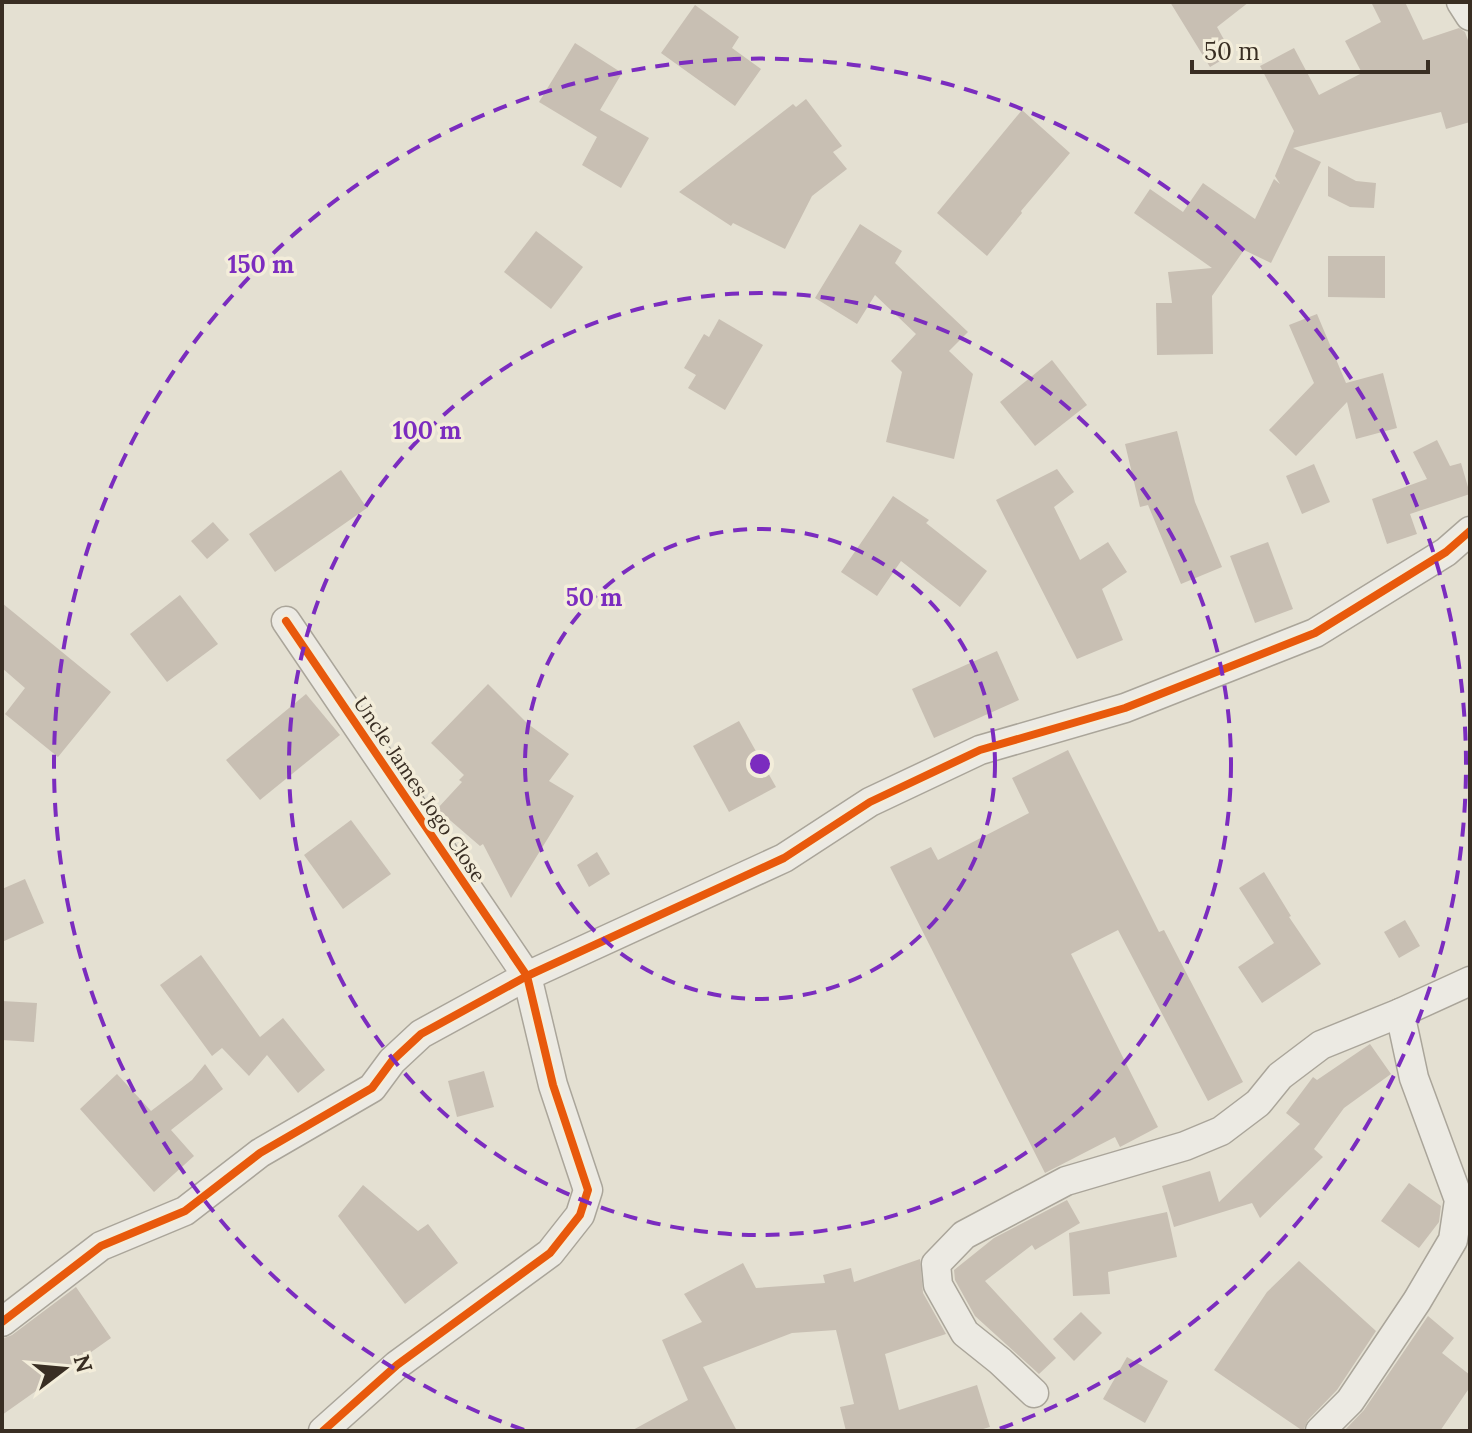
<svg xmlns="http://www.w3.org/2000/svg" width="1472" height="1433" font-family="Lora,serif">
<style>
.building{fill:#c8bfb3}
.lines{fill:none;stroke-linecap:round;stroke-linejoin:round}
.minor-casing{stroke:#aaa59a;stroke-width:31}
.minor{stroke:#eceae3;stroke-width:28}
.cycleway-casing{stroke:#f3edda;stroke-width:13}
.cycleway{stroke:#e8590c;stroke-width:8}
.ring{fill:none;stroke:#7b2cbf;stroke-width:4;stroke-dasharray:14 10}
.labels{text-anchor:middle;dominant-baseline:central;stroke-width:7;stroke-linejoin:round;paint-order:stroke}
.street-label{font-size:20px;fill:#392e23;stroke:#f3edda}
.centre{fill:#7b2cbf;stroke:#f3edda;stroke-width:4}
.ring-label{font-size:24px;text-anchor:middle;font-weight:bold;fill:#7b2cbf;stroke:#f3edda;stroke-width:7;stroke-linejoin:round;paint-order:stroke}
</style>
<rect width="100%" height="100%" fill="#e4e0d2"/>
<g class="building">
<polygon points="1170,2 1249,2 1217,27 1232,54 1210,67"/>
<polygon points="1371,2 1405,2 1423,40 1459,28 1465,32 1470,46 1470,122 1446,129 1441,112 1293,148 1321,162 1271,263 1244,250 1212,296 1213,354 1157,355 1156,303 1172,303 1168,272 1212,268 1134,213 1150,189 1183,212 1203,183 1255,219 1274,179 1280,184 1275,176 1294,131 1260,66 1294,48 1319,95 1362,73 1345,41 1381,22"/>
<polygon points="695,5 739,37 732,48 761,69 735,106 661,53"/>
<polygon points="575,43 622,73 600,110 649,138 621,188 582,165 597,137 539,102"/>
<polygon points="806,99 842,146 833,152 847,169 812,196 785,249 733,223 731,226 679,192 793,104 796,107"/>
<polygon points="1022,110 1070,153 1021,211 1022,213 987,256 937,213"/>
<polygon points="1328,166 1356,181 1376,183 1374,208 1350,207 1328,196"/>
<polygon points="860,224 902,251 895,263 968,332 949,351 973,374 954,459 886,442 902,372 891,361 916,334 875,295 857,324 815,298"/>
<polygon points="536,231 583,267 551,309 504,272"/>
<polygon points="1328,256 1385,256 1385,298 1328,297"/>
<polygon points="1317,314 1346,383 1383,373 1397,428 1356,439 1347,402 1296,456 1269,430 1314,383 1289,325"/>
<polygon points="719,319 763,345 725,410 688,388 696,375 684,368 704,334 709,337"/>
<polygon points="1052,360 1087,405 1035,446 1000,402"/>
<polygon points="1177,431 1195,502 1222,567 1181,584 1148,505 1140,507 1125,444"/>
<polygon points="1437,440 1450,466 1461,463 1470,494 1410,514 1417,534 1387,544 1372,499 1427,479 1413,452"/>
<polygon points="1314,464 1330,502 1302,514 1286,476"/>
<polygon points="1057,469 1074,492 1054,507 1080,560 1108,542 1127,572 1102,589 1123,640 1077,659 996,500"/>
<polygon points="341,470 367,508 275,572 249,534"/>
<polygon points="893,496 929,520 926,523 987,571 960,607 901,561 877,596 841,572"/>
<polygon points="213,522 229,540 207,559 191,541"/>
<polygon points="1268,542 1293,609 1255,623 1230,556"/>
<polygon points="180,595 218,644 167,682 130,634"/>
<polygon points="2,603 111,692 58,757 5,714 25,688 2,668"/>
<polygon points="997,651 1019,700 934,738 912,689"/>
<polygon points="488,684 528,724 569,754 549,781 574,796 511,898 483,844 480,846 437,809 462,782 459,780 464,775 431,743"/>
<polygon points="306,694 340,735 260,800 226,760"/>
<polygon points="739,721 776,787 729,812 693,746"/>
<polygon points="1068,750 1159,932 1164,930 1243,1082 1208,1101 1118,930 1071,954 1158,1127 1120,1147 1115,1137 1045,1173 890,867 931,847 938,860 1029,813 1012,778"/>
<polygon points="351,820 391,874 343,909 304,855"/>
<polygon points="597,852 610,874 589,887 577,865"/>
<polygon points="1264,872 1291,916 1289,917 1321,964 1262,1003 1238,967 1274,943 1239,888"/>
<polygon points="25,879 44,923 2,942 2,889"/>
<polygon points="1405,920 1420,946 1399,958 1384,932"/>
<polygon points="201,955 260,1037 283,1018 325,1070 298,1093 267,1055 249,1076 222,1048 212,1056 160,985"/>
<polygon points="2,1001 37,1003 34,1042 2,1040"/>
<polygon points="1370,1044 1391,1074 1344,1108 1314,1149 1323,1157 1260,1218 1252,1203 1174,1227 1162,1186 1210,1171 1219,1202 1300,1124 1286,1113 1313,1077 1317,1080"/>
<polygon points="205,1064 223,1089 171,1130 194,1156 154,1192 80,1109 117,1074 151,1111 192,1080"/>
<polygon points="484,1071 494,1107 457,1117 448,1081"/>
<polygon points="1409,1183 1441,1206 1439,1222 1419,1248 1381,1221"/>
<polygon points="363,1185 418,1231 428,1224 458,1263 405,1304 338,1216"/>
<polygon points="1067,1200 1080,1223 1035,1250 1032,1245 985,1281 1056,1358 1039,1374 975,1316 955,1280 954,1270 994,1238"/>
<polygon points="1167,1212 1177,1257 1108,1272 1110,1294 1073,1296 1069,1233"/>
<polygon points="920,1259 923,1293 946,1334 885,1354 899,1410 977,1385 990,1427 976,1431 846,1431 840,1407 854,1404 836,1330 792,1333 703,1367 737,1431 631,1431 688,1400 662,1340 702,1322 684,1294 743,1263 756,1288 825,1283 823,1275 851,1268 854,1282"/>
<polygon points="1299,1261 1376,1331 1337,1390 1308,1420 1303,1431 1214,1370 1267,1292"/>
<polygon points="76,1287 111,1338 2,1415 2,1339 12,1335"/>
<polygon points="1081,1312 1102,1333 1074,1361 1053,1339"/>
<polygon points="1428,1316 1454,1338 1442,1353 1470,1375 1470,1387 1440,1431 1344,1431 1364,1410"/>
<polygon points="1127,1357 1168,1381 1145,1423 1103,1399"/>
</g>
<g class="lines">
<g class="minor-casing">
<g id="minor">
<polyline points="1461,2 1470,16"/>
<polyline points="2,1322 101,1246 185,1211 260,1153 372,1088 392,1061 421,1034 527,976 286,621"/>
<polyline points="1034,1393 1000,1361 965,1333 938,1285 936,1264 964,1235 1066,1181 1185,1146 1221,1131 1258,1103 1280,1076 1321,1045 1400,1013"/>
<polyline points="323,1431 397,1365 550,1253 580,1215 588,1190 553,1085 527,976 784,858 870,802 980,750 1125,708 1315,633 1446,552 1470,531"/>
<polyline points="1320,1431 1350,1401 1417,1301 1453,1240 1459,1200 1414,1078 1400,1013 1470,981"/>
</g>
</g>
<use href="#minor" class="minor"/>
<g class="cycleway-casing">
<g id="cycleway">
<polyline points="2,1322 101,1246 185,1211 260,1153 372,1088 392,1061 421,1034 527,976 286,621"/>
<polyline points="323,1431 397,1365 550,1253 580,1215 588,1190 553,1085 527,976 784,858 870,802 980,750 1125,708 1315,633 1446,552 1470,531"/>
</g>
</g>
<use href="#cycleway" class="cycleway"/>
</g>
<g class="ring">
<circle cx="760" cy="764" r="235"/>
<circle cx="760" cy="764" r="471"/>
<path d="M524 1430A706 706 0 1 1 996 1430"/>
</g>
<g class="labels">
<g class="street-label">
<text transform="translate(420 789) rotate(56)">Uncle James Jogo Close</text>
</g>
</g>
<circle cx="760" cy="764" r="12" class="centre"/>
<g class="ring-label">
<text x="261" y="273">150 m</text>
<text x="427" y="439">100 m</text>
<text x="594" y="606">50 m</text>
</g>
<rect width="1472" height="1433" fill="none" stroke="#392e23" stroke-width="8"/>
<g transform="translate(64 1369) rotate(74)" stroke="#f3edda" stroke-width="6" paint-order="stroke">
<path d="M0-6L14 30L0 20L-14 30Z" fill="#392e23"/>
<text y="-12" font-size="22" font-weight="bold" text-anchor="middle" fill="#392e23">N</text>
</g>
<path d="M1192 60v12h236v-12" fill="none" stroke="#392e23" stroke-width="4"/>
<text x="1204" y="60" font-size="24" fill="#392e23" stroke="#f3edda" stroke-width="6" paint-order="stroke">50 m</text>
</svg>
